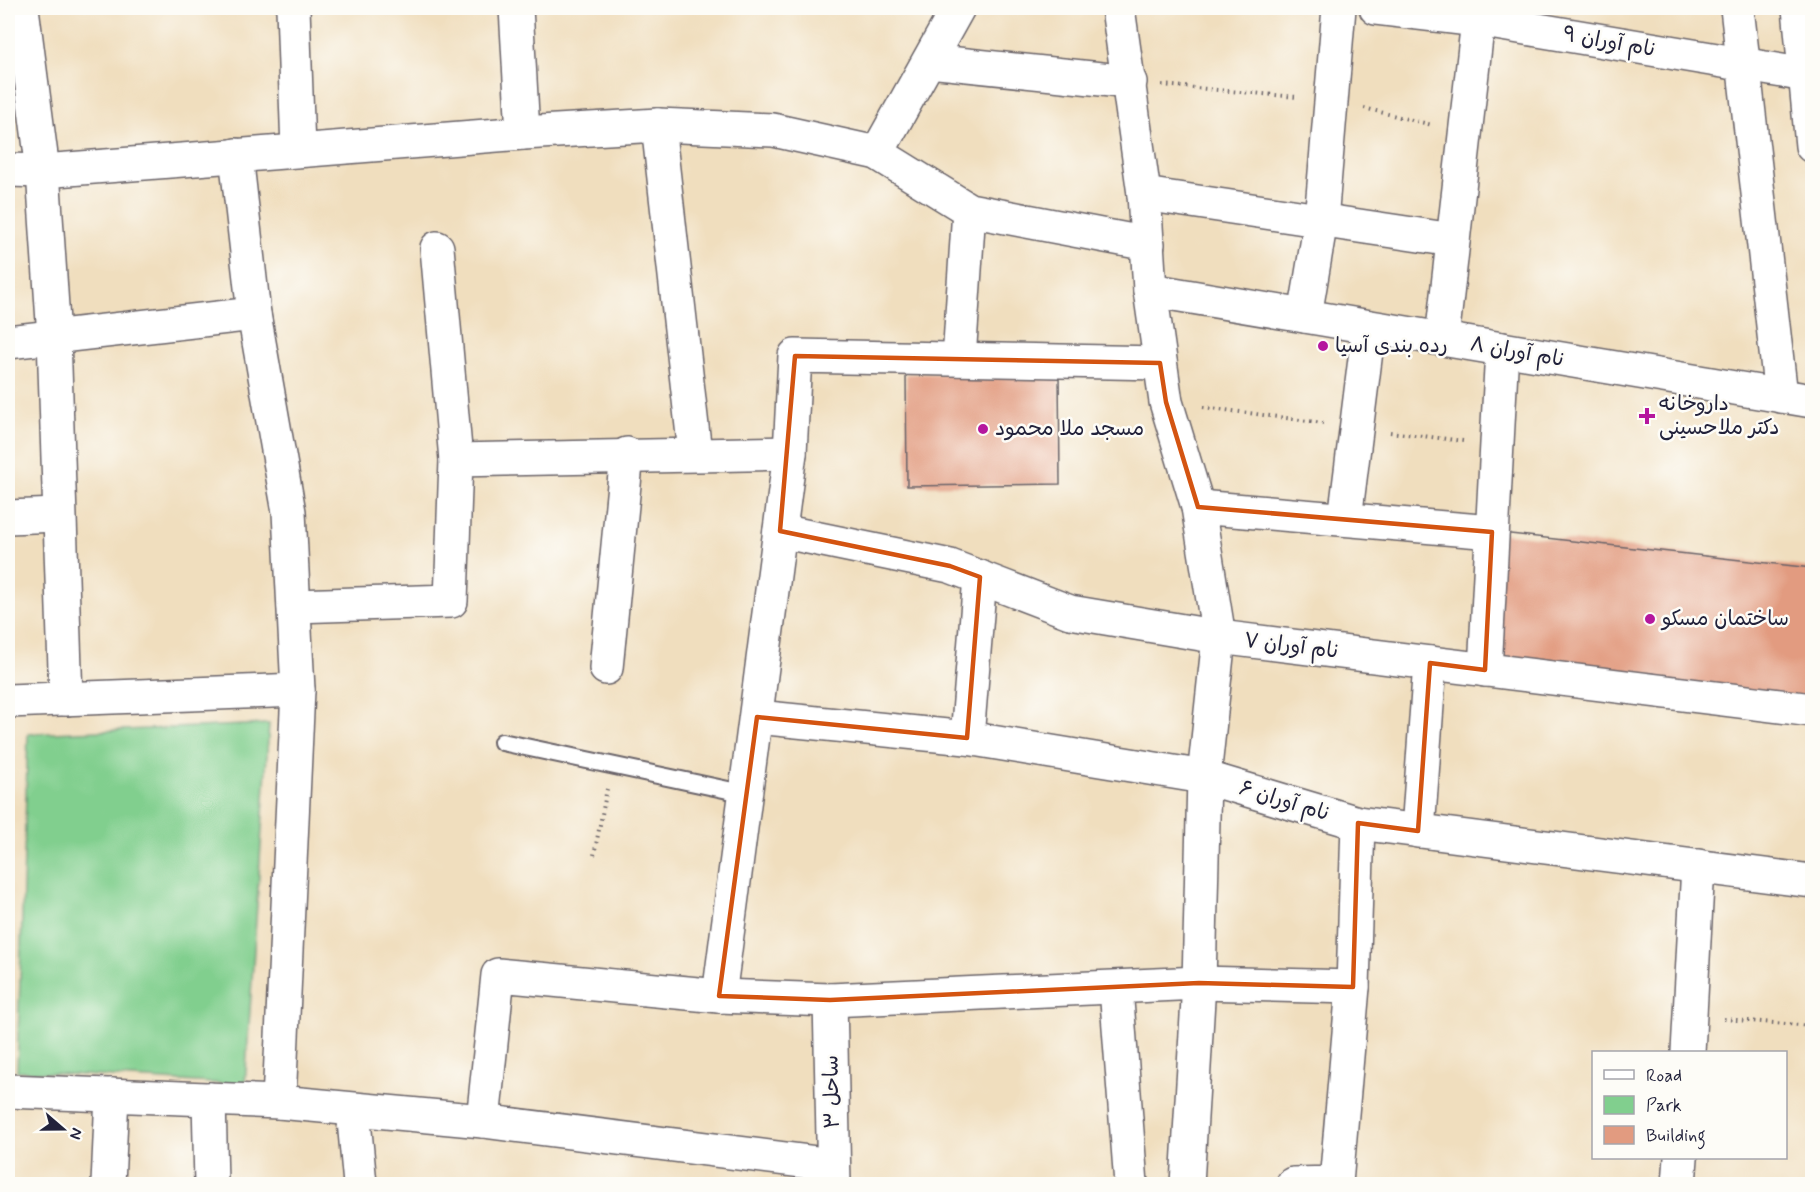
<svg xmlns="http://www.w3.org/2000/svg" width="1820" height="1192" font-family="Mynerve,'Playpen Sans Arabic',sans-serif">
<style>
.green{fill:#81cf8e;stroke:#527864;stroke-width:1.5}
.building{fill:#e29b80}
.lines{fill:none;stroke-linecap:round;stroke-linejoin:round}
.service-casing{stroke:#6a6469;stroke-width:20}
.minor-casing{stroke:#6a6469;stroke-width:36}
.trunk-casing{stroke:#6a6469;stroke-width:36}
.path{stroke:#6a6469;stroke-width:4;stroke-dasharray:1.5 4.5;stroke-linecap:butt}
.service{stroke:#fff;stroke-width:16}
.minor{stroke:#fff;stroke-width:33}
.trunk{stroke:#fff;stroke-width:33}
.marked{fill:none;stroke:#d45411;stroke-width:4.5;stroke-linejoin:round}
.poi-dot{fill:#b5179e;stroke:#fdfcf7;stroke-width:2}
.labels{text-anchor:middle;dominant-baseline:central;stroke-width:5;stroke-linejoin:round;paint-order:stroke}
.street-label{font-size:21px;fill:#22223b;stroke:#fdfcf7}
.poi-label{font-size:21px;fill:#22223b;stroke:#fdfcf7;text-anchor:start}
</style>
<rect width="100%" height="100%" fill="#fdfcf7"/>
<filter id="ink" filterUnits="userSpaceOnUse"><feTurbulence type="fractalNoise" baseFrequency=".0167" numOctaves="2"/><feDisplacementMap in="SourceGraphic" scale="12" xChannelSelector="R" yChannelSelector="G"/><feConvolveMatrix kernelMatrix="1 2 1 2 8 2 1 2 1" color-interpolation-filters="sRGB"/></filter>
<filter id="wash" filterUnits="userSpaceOnUse"><feTurbulence type="fractalNoise" baseFrequency=".008" numOctaves="4" result="noise"/><feDisplacementMap in="SourceGraphic" scale="24" xChannelSelector="R" yChannelSelector="G"/><feGaussianBlur stdDeviation="1.35" result="paint"/><feColorMatrix in="noise" values="0 0 0 0 0 0 0 0 0 0 0 0 0 0 0 0 0 1.4 0 .05"/><feComposite in="paint" operator="in"/></filter>
<g filter="url(#wash)">
<rect width="100%" height="100%" fill="#f0debe"/>
<polygon class="green" points="269,724 245,1085 17,1071 28,734"/>
<g id="blocks">
<g class="building">
<polygon points="1059,372 1060,484 907,486 906,374"/>
<polygon points="1492,532 1812,568 1812,710 1485,670"/>
</g>
</g>
</g>
<g filter="url(#ink)">
<use href="#blocks" fill-opacity="0" stroke="#6a6469" stroke-width="1.5"/>
<g class="lines">
<g class="service-casing">
<polyline id="service" points="502,742 747,794"/>
</g>
<g class="minor-casing">
<g id="minor">
<polyline points="22,8 43,171 54,337 66,699"/>
<polyline points="293,8 298,150"/>
<polyline points="516,8 523,133"/>
<polyline points="1118,8 1144,194 1150,290 1166,402 1198,507 1219,637 1204,777 1199,983 1187,1184"/>
<polyline points="1376,8 1478,20 1806,75"/>
<polyline points="1737,8 1781,396"/>
<polyline points="929,61 1130,82"/>
<polyline points="658,125 695,453"/>
<polyline points="877,153 958,8"/>
<polyline points="236,155 254,314 289,512 298,690 279,1102"/>
<polyline points="8,170 43,171 523,133 658,125 773,130 877,153 969,210 1148,244"/>
<polyline points="1144,194 1453,240"/>
<polyline points="437,248 456,460"/>
<polyline points="1150,290 1812,401"/>
<polyline points="1305,316 1321,220 1339,8"/>
<polyline points="1442,339 1478,20"/>
<polyline points="8,342 254,314"/>
<polyline points="959,359 969,210"/>
<polyline points="1198,507 1492,532"/>
<polyline points="8,517 58,515"/>
<polyline points="1345,519 1369,327"/>
<polyline points="780,531 950,566 1070,612 1219,637 1812,710"/>
<polyline points="294,606 451,601 456,460 790,453"/>
<polyline points="606,668 627,454"/>
<polyline points="1485,670 1502,349"/>
<polyline points="8,701 298,690"/>
<polyline points="757,717 967,738 1204,777 1358,823 1812,881"/>
<polyline points="967,738 980,577"/>
<polyline points="1418,831 1430,663"/>
<polyline points="1116,988 1131,1184"/>
<polyline points="719,996 830,1000 1199,983 1353,987"/>
<polyline points="830,1000 834,1184"/>
<polyline points="1688,1052 1698,866"/>
<polyline points="8,1091 279,1102 483,1121 833,1165"/>
<polyline points="209,1099 211,1184"/>
<polyline points="353,1110 360,1184"/>
<polyline points="483,1121 498,975 719,996 790,453 795,356 1160,363"/>
<polyline points="108,1184 112,1095"/>
<polyline points="1293,1184 1336,1183 1353,987 1358,823"/>
<polyline points="1679,1184 1681,1158"/>
</g>
</g>
<g class="trunk-casing">
<polyline id="trunk" points="1799,8 1812,146"/>
</g>
<g class="path">
<polyline points="1162,85 1297,97"/>
<polyline points="1364,108 1432,125"/>
<polyline points="1203,407 1323,423"/>
<polyline points="1390,432 1463,441"/>
<polyline points="594,855 607,789"/>
<polyline points="1724,1019 1812,1026"/>
</g>
<use href="#service" class="service"/>
<use href="#minor" class="minor"/>
<use href="#trunk" class="trunk"/>
</g>
</g>
<path class="marked" d="M795,356L1160,363L1166,402L1198,507L1492,532L1485,670L1430,663L1418,831L1358,823L1353,987L1199,983L830,1000L719,996L757,717L967,738L980,577L950,566L780,531Z"/>
<g class="poi-dot">
<circle cx="1323" cy="346" r="6"/>
<path d="M1644 407h6v6h6v6h-6v6h-6v-6h-6v-6h6z"/>
<circle cx="983" cy="429" r="6"/>
<circle cx="1650" cy="619" r="6"/>
</g>
<g class="labels">
<g class="street-label">
<text transform="translate(1609 42) rotate(10)">نام آوران ۹</text>
<text transform="translate(1517 352) rotate(10)">نام آوران ۸</text>
<text transform="translate(1291 646) rotate(7)">نام آوران ۷</text>
<text transform="translate(1284 801) rotate(17)">نام آوران ۶</text>
<text transform="translate(832 1092) rotate(-91)">ساحل ۳</text>
</g>
<g class="poi-label">
<text x="1335" y="346">رده بندی آسیا</text>
<text x="1659" y="404">داروخانه<tspan x="1659" dy="24">دکتر ملاحسینی</tspan></text>
<text x="995" y="429">مسجد ملا محمود</text>
<text x="1662" y="619">ساختمان مسکو</text>
</g>
</g>
<rect width="1820" height="1192" fill="none" stroke="#fdfcf7" stroke-width="30"/>
<rect x="1592" y="1051" width="195" height="108" fill="#fdfcf7" stroke="#a5a5ac" stroke-width="1.5"/>
<rect x="1604" y="1070" width="30" height="9" fill="#ffffff" stroke="#a5a5ac" stroke-width="1.5"/>
<text x="1646" y="1081" font-size="18" fill="#22223b">Road</text>
<rect x="1604" y="1096" width="30" height="18" fill="#81cf8e" stroke="#a5a5ac" stroke-width="1.5"/>
<text x="1646" y="1111" font-size="18" fill="#22223b">Park</text>
<rect x="1604" y="1126" width="30" height="18" fill="#e29b80" stroke="#a5a5ac" stroke-width="1.5"/>
<text x="1646" y="1141" font-size="18" fill="#22223b">Building</text>
<g transform="translate(63 1129) rotate(110)" stroke="#fdfcf7" stroke-width="4.5" paint-order="stroke">
<path d="M0-4.5L10 22L0 15L-10 22Z" fill="#22223b"/>
<text y="-9" font-size="16" font-weight="bold" text-anchor="middle" fill="#22223b">N</text>
</g>
</svg>
